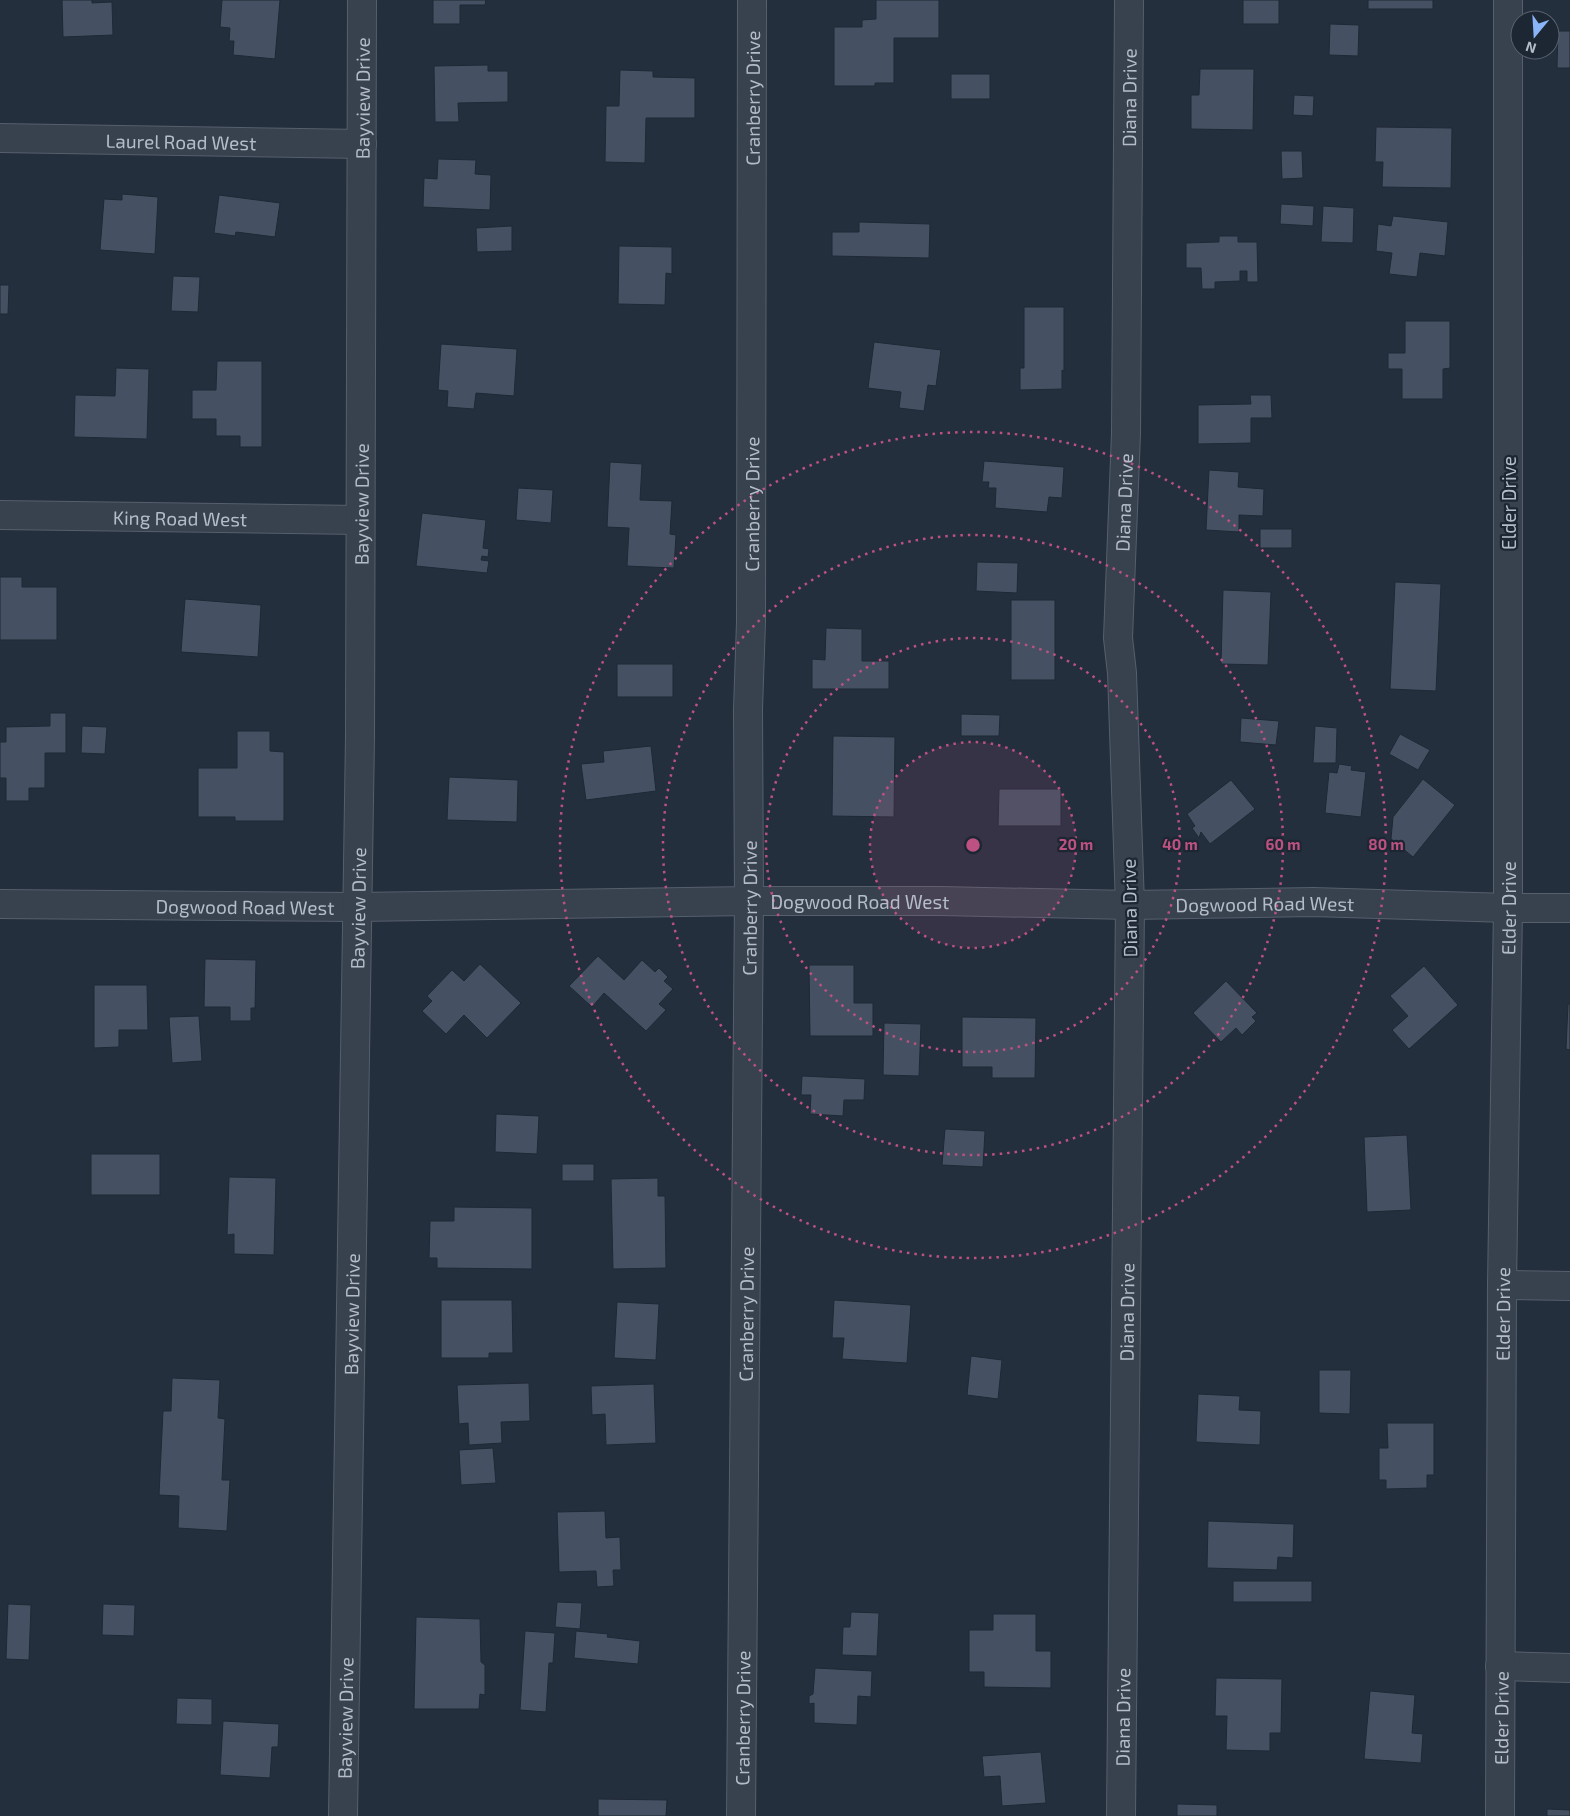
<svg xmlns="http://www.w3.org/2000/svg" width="1570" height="1816" font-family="'Exo 2',sans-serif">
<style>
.building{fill:#455162;stroke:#1f2835}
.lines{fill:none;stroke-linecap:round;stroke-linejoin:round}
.minor-casing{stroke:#565f6c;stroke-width:30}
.minor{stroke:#38414e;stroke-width:28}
.ring{fill:none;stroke:#bd5182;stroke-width:2.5;stroke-dasharray:2.5 5}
.labels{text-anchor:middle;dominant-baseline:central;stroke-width:4.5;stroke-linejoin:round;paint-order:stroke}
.street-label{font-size:19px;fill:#b4bcc9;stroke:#1d2633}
.centre{fill:#bd5182;stroke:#1d2633;stroke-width:2.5}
.ring-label{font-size:15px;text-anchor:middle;font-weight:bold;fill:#bd5182;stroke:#1d2633;stroke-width:4.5;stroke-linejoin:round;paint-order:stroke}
</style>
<rect width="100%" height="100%" fill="#242f3e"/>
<g class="building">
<polygon points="62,0 92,0 92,3 112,2 113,35 63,37"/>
<polygon points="222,0 280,0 275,59 233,55 234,41 229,41 230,28 220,27"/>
<polygon points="433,0 486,0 485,5 460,5 460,24 433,24"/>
<polygon points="876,0 939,0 939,38 894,38 894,83 875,83 875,86 834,86 834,27 862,27 862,20 876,19"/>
<rect x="1243" y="0" width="36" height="24"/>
<rect x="1368" y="0" width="65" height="9"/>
<polygon points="1330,24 1359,25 1358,56 1329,55"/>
<polygon points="1558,31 1570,31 1570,68 1557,68"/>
<polygon points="488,65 488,71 508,71 508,102 458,103 459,122 435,122 434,66"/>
<polygon points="1200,69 1254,69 1253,130 1191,129 1191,95 1199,95"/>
<polygon points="620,70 653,71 653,77 695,78 695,118 646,118 645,163 605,162 606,106 619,106"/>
<rect x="951" y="74" width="39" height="25"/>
<polygon points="1294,95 1314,96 1313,116 1293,115"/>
<polygon points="1376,127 1452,128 1451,188 1382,187 1383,162 1375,162"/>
<polygon points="1281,151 1302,151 1303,178 1282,179"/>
<polygon points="438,159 476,160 475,174 491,175 490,210 423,207 424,178 437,179"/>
<polygon points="122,194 158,197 155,254 100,250 104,199 122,200"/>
<polygon points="219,195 280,203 275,237 236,232 235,236 214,233"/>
<polygon points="1281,204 1314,206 1313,226 1280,224"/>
<polygon points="1323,206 1354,208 1353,243 1321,242"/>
<polygon points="1393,216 1448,222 1445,256 1420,253 1417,277 1389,274 1392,253 1376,251 1378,224 1391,226"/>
<polygon points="859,222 930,224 929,258 832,256 832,232 859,232"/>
<polygon points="512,226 512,251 477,252 476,228"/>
<polygon points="1219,236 1238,236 1238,242 1257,242 1258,282 1247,282 1247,271 1240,271 1240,281 1215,282 1215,289 1202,289 1201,268 1186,268 1186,243 1219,242"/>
<polygon points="619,246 672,247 672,274 666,273 665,305 618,304"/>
<polygon points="173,276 200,277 198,312 171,311"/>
<polygon points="0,285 9,285 8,314 0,314"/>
<polygon points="1024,307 1064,307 1064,371 1062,370 1062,389 1020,390 1020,368 1024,368"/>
<polygon points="1405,321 1450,321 1450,368 1443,369 1443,399 1402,399 1402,369 1388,369 1388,353 1405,353"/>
<polygon points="874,342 941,350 936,386 928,385 924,411 899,408 901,392 868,388"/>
<polygon points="441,344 517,349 514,396 476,393 474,409 447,407 448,391 438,390"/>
<polygon points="217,361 262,361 262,447 240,447 240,436 216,436 216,419 192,419 192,390 216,390"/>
<polygon points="116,368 149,369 147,439 74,437 75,395 115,396"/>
<polygon points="1250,395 1271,395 1272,418 1251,418 1251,443 1198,444 1198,405 1251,404"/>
<polygon points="984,461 1064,467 1062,498 1049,497 1047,512 995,508 996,488 988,488 989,482 982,482"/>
<polygon points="610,462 642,464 640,500 672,501 670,534 676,535 674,568 627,566 629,528 607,527"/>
<polygon points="1209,470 1239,472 1238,487 1264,489 1263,516 1239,515 1239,532 1206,530"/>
<polygon points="518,488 553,490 551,523 516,520"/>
<polygon points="422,513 486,520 483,548 489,549 488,557 482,556 481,560 489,561 487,573 416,566"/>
<rect x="1260" y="529" width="32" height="19"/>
<polygon points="977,562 1018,563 1017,593 976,591"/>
<polygon points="0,577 22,577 22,587 57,587 57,640 0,640"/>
<polygon points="1395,582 1441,584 1436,691 1390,689"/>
<polygon points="1223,590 1271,592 1268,665 1221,664"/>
<polygon points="185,599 261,605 258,657 181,652"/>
<rect x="1011" y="600" width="44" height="80"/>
<polygon points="826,628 862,629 862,661 889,661 889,689 812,689 812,659 825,660"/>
<rect x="617" y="664" width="56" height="33"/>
<polygon points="50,713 66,713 66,753 45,753 45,788 29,788 29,801 6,801 6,778 0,778 0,742 6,742 6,727 50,726"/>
<polygon points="961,714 1000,715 999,736 961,736"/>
<polygon points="1241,718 1279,721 1276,745 1240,742"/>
<polygon points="82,726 107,727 105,754 81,753"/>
<polygon points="1315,726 1337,728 1336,763 1313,763"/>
<polygon points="237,731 270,731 270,751 284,752 284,821 235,821 235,817 198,817 198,768 237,768"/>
<polygon points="1400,734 1430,750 1418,770 1389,754"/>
<polygon points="833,736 895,737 894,817 832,816"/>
<polygon points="651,746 656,791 586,800 581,764 604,762 603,751"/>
<polygon points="1339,764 1352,766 1351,770 1366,772 1361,817 1325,813 1329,772 1337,773"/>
<polygon points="449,777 518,780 517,822 447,820"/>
<polygon points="1423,779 1455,805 1413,857 1391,839 1393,817"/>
<polygon points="1231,780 1255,809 1210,844 1201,832 1199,838 1192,828 1195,826 1187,814"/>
<polygon points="999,789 1061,789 1061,826 998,826"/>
<polygon points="598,956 624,980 642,960 655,972 659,968 668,977 664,981 673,989 659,1004 666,1010 646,1031 604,993 592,1007 569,986"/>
<polygon points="205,959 256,960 255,1008 251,1008 251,1021 230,1021 230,1007 204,1007"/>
<polygon points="480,964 521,1003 487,1038 464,1015 446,1034 422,1011 432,1001 427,996 452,970 464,981"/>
<polygon points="809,965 854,965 854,1003 873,1003 873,1036 810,1036"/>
<polygon points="1424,966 1458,1005 1409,1049 1392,1030 1408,1016 1390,996"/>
<polygon points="1226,981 1257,1013 1252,1017 1256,1021 1242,1035 1236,1028 1221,1042 1193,1013"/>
<polygon points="94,985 147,985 148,1030 119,1030 119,1047 94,1048"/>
<polygon points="1568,1004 1570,1004 1570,1050 1566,1049"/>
<polygon points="199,1016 202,1061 172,1063 169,1017"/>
<polygon points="962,1017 1036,1018 1035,1078 992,1078 992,1067 962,1067"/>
<polygon points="884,1023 921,1024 919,1076 883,1075"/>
<polygon points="802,1076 865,1079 864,1100 844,1100 843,1116 810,1114 811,1095 801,1095"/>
<polygon points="496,1114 539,1116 537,1154 495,1152"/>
<polygon points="945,1129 985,1131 983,1167 942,1165"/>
<polygon points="1407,1135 1411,1210 1367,1212 1364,1137"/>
<rect x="91" y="1154" width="69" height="41"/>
<rect x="562" y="1164" width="32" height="17"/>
<polygon points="229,1177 276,1178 274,1255 234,1254 234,1234 227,1235"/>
<polygon points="658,1178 658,1196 665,1196 666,1268 613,1269 611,1179"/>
<polygon points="454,1207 532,1208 532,1269 437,1268 437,1258 429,1258 430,1221 454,1221"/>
<polygon points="441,1300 512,1300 513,1353 489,1353 489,1358 441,1358"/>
<polygon points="834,1300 911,1305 907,1363 842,1359 844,1338 832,1338"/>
<polygon points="617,1302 659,1304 656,1360 614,1358"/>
<polygon points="971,1356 1002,1360 998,1399 967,1395"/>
<polygon points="1319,1370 1351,1370 1350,1414 1319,1413"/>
<polygon points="172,1378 220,1380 218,1418 225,1419 222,1480 230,1480 227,1531 178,1528 179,1496 159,1495 163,1411 171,1411"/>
<polygon points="529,1383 530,1421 501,1422 502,1443 469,1445 468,1423 459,1424 457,1385"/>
<polygon points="654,1384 656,1443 606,1445 605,1414 592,1415 591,1386"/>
<polygon points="1198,1394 1240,1396 1239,1410 1261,1411 1260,1445 1196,1442"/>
<polygon points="1387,1423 1434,1423 1434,1475 1427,1475 1427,1488 1386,1489 1386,1480 1379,1480 1379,1448 1388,1448"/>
<polygon points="493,1448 496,1483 461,1485 459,1450"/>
<polygon points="605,1511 606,1538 620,1537 621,1570 613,1570 614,1586 597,1587 596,1571 559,1572 557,1512"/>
<polygon points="1208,1521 1294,1524 1293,1558 1278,1557 1277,1570 1207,1568"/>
<rect x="1233" y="1581" width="79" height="21"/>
<polygon points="557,1602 582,1603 580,1629 555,1627"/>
<polygon points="8,1604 31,1605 29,1660 6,1659"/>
<polygon points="103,1604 135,1605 134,1636 102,1635"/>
<polygon points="851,1612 879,1613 877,1656 842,1655 843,1627 850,1627"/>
<polygon points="993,1614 1036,1614 1036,1651 1051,1651 1051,1688 984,1687 984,1672 969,1672 969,1630 993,1630"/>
<polygon points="416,1617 480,1619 481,1662 485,1665 485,1695 480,1694 479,1709 414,1709"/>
<polygon points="525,1631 555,1633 553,1663 549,1663 546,1712 520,1710"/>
<polygon points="576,1631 608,1634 607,1637 640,1641 638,1664 574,1658"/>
<polygon points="815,1668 872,1671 871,1697 858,1696 857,1725 814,1723 814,1703 809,1704 809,1696 813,1694"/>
<polygon points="1216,1678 1282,1679 1281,1733 1270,1733 1270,1751 1226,1750 1227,1716 1215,1716"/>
<polygon points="1370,1691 1415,1695 1412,1733 1423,1734 1421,1763 1364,1759"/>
<polygon points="177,1698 212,1699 212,1725 176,1724"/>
<polygon points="223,1721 279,1724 278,1747 272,1747 270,1778 220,1775"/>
<polygon points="1041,1752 1046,1803 1002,1806 1000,1776 984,1777 982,1756"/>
<polygon points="598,1799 667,1800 666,1816 598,1816"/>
<polygon points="1177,1804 1217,1805 1217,1816 1177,1816"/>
<polygon points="1547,1809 1570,1810 1570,1816 1547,1816"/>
</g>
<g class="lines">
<g class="minor-casing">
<g id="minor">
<path id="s1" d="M0,138L362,144"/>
<path id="s2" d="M0,515L360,520"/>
<path id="s3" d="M0,904L356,907L749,901H941L1130,905L1313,902L1508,908H1570"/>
<polyline points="1502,1285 1570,1286"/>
<polyline points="1500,1666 1570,1668"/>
<path id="s4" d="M343,1816L360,737L362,0"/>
<path id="s5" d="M741,1816L749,901L748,709L751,622L752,0"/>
<path id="s6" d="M1121,1816L1130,905L1122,673L1118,638L1126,433L1129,0"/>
<path id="s7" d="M1500,1816L1502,1285L1508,908V0"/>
</g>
</g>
<use href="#minor" class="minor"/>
</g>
<circle cx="973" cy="845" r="103" fill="#bd5182" fill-opacity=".12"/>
<g class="ring">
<circle cx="973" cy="845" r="103"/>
<circle cx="973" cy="845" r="207"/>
<circle cx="973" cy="845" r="310"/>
<circle cx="973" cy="845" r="413"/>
</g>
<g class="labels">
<g class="street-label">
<text stroke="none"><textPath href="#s4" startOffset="1718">Bayview Drive</textPath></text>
<text stroke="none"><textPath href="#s5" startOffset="1718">Cranberry Drive</textPath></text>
<text stroke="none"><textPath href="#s6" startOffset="1719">Diana Drive</textPath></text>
<text stroke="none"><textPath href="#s1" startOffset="181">Laurel Road West</textPath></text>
<text stroke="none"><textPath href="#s4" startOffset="1312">Bayview Drive</textPath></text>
<text stroke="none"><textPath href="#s5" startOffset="1312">Cranberry Drive</textPath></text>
<text stroke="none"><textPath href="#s6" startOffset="1314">Diana Drive</textPath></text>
<text transform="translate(1508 503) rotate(-90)">Elder Drive</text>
<text stroke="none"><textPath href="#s2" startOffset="180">King Road West</textPath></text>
<text stroke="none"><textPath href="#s3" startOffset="860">Dogwood Road West</textPath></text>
<text stroke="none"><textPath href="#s3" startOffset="1265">Dogwood Road West</textPath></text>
<text stroke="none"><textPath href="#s3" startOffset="245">Dogwood Road West</textPath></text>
<text stroke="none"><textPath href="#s4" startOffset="908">Bayview Drive</textPath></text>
<text stroke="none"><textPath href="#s5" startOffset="908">Cranberry Drive</textPath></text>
<text transform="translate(1129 908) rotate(-91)">Diana Drive</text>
<text stroke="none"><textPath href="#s7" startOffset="908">Elder Drive</textPath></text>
<text stroke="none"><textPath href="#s4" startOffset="502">Bayview Drive</textPath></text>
<text stroke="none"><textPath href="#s5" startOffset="502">Cranberry Drive</textPath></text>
<text stroke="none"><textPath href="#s6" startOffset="504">Diana Drive</textPath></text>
<text stroke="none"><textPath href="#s7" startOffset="502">Elder Drive</textPath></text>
<text stroke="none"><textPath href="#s4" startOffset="98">Bayview Drive</textPath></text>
<text stroke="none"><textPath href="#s5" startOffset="98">Cranberry Drive</textPath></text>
<text stroke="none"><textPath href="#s6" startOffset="99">Diana Drive</textPath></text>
<text stroke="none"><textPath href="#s7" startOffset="98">Elder Drive</textPath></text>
</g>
</g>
<circle cx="973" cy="845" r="8" class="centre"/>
<g class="ring-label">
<text x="1076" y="850">20 m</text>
<text x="1180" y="850">40 m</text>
<text x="1283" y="850">60 m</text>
<text x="1386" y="850">80 m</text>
</g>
<g transform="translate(1535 35) rotate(198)"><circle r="24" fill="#1d2633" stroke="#59626f"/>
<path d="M0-4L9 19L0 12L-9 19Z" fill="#8ab4f8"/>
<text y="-8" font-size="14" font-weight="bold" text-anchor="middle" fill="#b4bcc9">N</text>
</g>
</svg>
